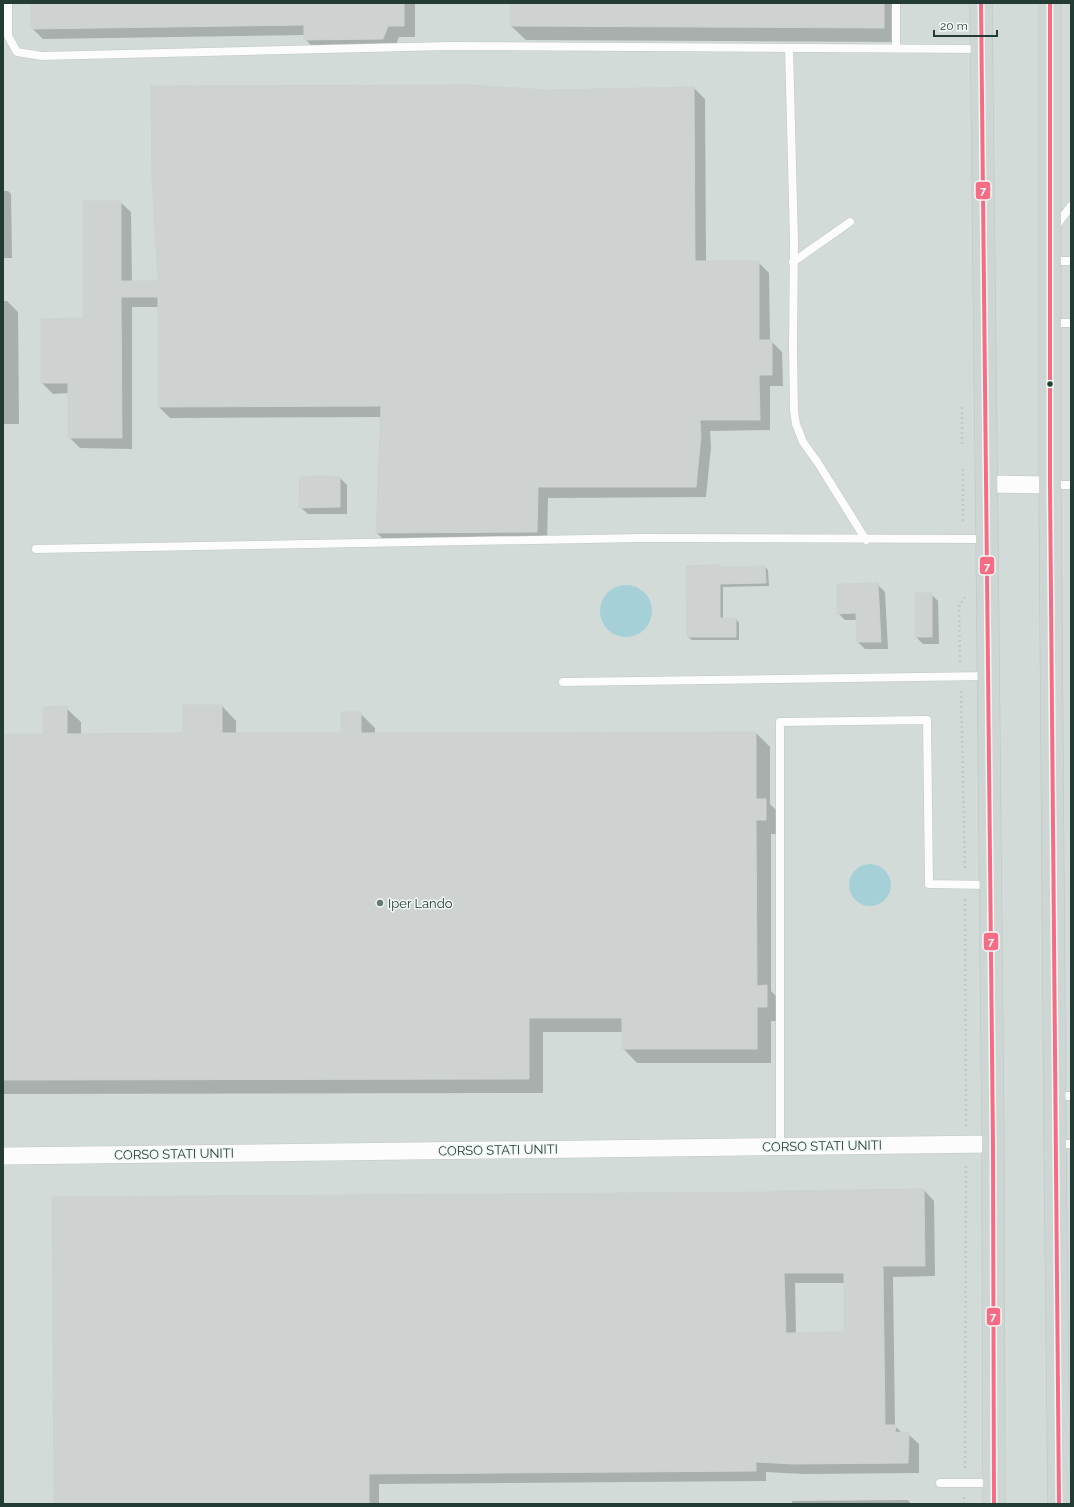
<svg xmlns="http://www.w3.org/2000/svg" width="1074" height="1507" font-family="Raleway,sans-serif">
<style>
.built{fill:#d2dbd7}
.water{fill:#a5d0d7}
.shadow{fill:#0003;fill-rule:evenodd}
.building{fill:#ced3d1;stroke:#cdd2d0;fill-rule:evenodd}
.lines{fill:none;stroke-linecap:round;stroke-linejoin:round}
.lane-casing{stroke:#c1c7c4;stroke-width:9}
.street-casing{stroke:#c1c7c4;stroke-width:18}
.primary-casing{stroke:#bdc6c2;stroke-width:23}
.path{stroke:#c1cac5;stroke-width:2.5;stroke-dasharray:2 3;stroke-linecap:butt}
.lane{stroke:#fbfcfb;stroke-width:8}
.street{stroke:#fbfcfb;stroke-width:17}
.primary{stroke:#cdd6d3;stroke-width:22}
.bus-1-casing{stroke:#f2f8f5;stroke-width:7}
.bus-1{stroke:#f66c85;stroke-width:4}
.bus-dot{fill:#223c35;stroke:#f2f8f5;stroke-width:1.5}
.poi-dot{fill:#667973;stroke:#f2f8f5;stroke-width:1.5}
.labels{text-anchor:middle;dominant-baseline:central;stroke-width:3;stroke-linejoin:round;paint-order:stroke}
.poi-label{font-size:13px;fill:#223c35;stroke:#f2f8f5;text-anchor:start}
.street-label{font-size:13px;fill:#223c35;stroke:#f2f8f5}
.line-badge{stroke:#f2f8f5;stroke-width:1.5}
.badge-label{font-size:11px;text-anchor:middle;font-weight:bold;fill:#fff}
</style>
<rect width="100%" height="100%" fill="#e4eae7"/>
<rect class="built" x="3" y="3" width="1068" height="1501"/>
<g class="water">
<circle cx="626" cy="611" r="26"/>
<circle cx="870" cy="885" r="21"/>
</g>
<g class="shadow">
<polygon points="32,3 415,3 415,37 399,37 394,50 316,50 305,39 305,35 43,39 32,28"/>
<polygon points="511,3 898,3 899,42 526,40 511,26"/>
<polygon points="694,88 705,99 706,262 758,262 769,273 770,341 771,341 782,352 783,386 770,386 770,430 710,431 711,447 706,497 548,498 547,543 388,544 377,533 381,417 170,418 159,407 159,307 132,307 132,449 80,448 69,437 69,393 53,394 42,383 84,319 120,202 131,212 132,282 159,282 546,91"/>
<polygon points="3,191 8,191 11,194 12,258 3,258"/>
<polygon points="3,301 7,301 18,312 19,424 3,424"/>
<polygon points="340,478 347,485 347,514 308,514 300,507"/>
<polygon points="765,567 768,570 769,586 723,587 723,619 736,619 739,623 739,640 692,640 688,637 721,568"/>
<polygon points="877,584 885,592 888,649 865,649 858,642 857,620 845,620 838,613"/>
<polygon points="931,594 938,601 939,644 923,644 916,637"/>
<polygon points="222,706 236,721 236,734 342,734 360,713 375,728 375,734 756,733 770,747 770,804 780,814 780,834 771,834 771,991 781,1001 781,1021 771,1021 771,1063 637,1063 623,1048 623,1032 543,1032 543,1093 3,1094 3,735 44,735 66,708 81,722 81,735 184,734"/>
<path d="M924,1190L934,1201L935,1276L893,1277L895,1426L902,1433L908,1434L919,1444V1473L804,1474L766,1472V1481L379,1484V1504H55L777,1193ZM795,1283H845V1333L796,1334Z"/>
<polygon points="908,1500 911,1504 792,1504 792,1501"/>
</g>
<g class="building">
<polygon points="31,3 404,3 404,26 388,26 383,39 304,40 304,25 31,29"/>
<polygon points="510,3 884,3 884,28 510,26"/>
<polygon points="471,85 546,90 694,87 695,261 759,261 759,340 772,340 772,375 759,375 760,420 700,420 701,436 696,487 538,487 537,532 376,533 381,406 158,407 158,297 121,297 122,438 68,438 68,383 41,383 41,319 83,318 83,201 121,201 121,281 158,281 152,179 151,86"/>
<polygon points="321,476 340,477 340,507 299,508 300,477"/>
<polygon points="720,565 720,567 765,566 766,583 720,584 720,618 736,618 736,637 687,637 686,566"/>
<polygon points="878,583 881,642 857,642 856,613 837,614 837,584"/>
<rect x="915" y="593" width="17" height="44"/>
<polygon points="183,705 222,705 222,733 341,733 341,712 361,712 361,733 756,732 756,799 766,799 766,820 756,820 757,986 767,985 767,1007 757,1007 757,1049 622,1049 622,1018 529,1018 529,1079 3,1080 3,734 43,734 43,707 67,706 67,734 183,733"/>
<path d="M924,1189L925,1266H883L885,1425H896L895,1432L909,1433L908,1463L793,1464L756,1462V1471L369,1474V1504H54L52,1197L776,1192V1191ZM784,1273H844V1332L786,1333Z"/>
</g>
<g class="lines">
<g class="lane-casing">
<g id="lane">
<polyline points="8,3 8,36 17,52 42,56 448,46 980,49"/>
<polyline points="896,3 896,48"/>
<polyline points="789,48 794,241 793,349 794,411 796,424 803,442 818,463 866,540"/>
<polyline points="1055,227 1071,206"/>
<polyline points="1051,261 1071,261"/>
<polyline points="793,262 850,222"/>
<polyline points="1050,323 1071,323"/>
<polyline points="1052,485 1071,485"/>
<polyline points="36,549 640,538 985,539"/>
<polyline points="563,682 987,676"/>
<polyline points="1055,1096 1071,1096"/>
<polyline points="1055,1144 1071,1144"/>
<polyline points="780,1147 780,722 927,720 929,884 990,885"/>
<polyline points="940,1483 993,1483"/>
</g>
</g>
<g class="street-casing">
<g id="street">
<polyline points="987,484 1050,485"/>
<polyline points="3,1156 993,1144"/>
</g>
</g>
<g class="primary-casing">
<g id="primary">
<polyline points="981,3 987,539 993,1144 994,1504"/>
<polyline points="1050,3 1050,485 1055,1144 1059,1504"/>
</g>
</g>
<g class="path">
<polyline points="962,407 962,446"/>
<polyline points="963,469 963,524"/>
<polyline points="960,662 959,606 965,597"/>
<polyline points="961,691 965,870"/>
<polyline points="965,899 966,1126"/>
<polyline points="965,1468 966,1163"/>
<polyline points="964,1504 964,1497"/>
</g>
<use href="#lane" class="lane"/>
<use href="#street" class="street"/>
<use href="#primary" class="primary"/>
<g class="bus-1-casing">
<g id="bus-1">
<polyline points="981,3 993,1144 994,1504"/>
<polyline points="1050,3 1050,485 1059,1504"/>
</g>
</g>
<use href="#bus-1" class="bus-1"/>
</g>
<circle class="bus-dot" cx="1050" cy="384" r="3.5"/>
<circle class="poi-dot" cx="380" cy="903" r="4"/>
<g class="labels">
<g class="poi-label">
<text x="388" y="903">Iper Lando</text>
</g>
<g class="street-label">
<text transform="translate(822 1146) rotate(-1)">CORSO STATI UNITI</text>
<text transform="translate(498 1150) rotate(-1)">CORSO STATI UNITI</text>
<text transform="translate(174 1154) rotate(-1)">CORSO STATI UNITI</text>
</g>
</g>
<g class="line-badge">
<rect x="975" y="181" width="16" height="19" rx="4" fill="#f66c85"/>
<rect x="979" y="556" width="16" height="19" rx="4" fill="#f66c85"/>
<rect x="983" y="932" width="16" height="19" rx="4" fill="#f66c85"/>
<rect x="986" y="1307" width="15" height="19" rx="4" fill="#f66c85"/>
</g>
<g class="badge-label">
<text x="983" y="194">7</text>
<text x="987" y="570">7</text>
<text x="991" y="945">7</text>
<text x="993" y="1320">7</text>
</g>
<rect width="1074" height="1507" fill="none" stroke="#223c35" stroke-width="8"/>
<path d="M934 30v6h63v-6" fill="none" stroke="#223c35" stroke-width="2"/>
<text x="940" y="30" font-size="12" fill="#223c35" stroke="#f2f8f5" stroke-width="3" paint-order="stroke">20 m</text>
</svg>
